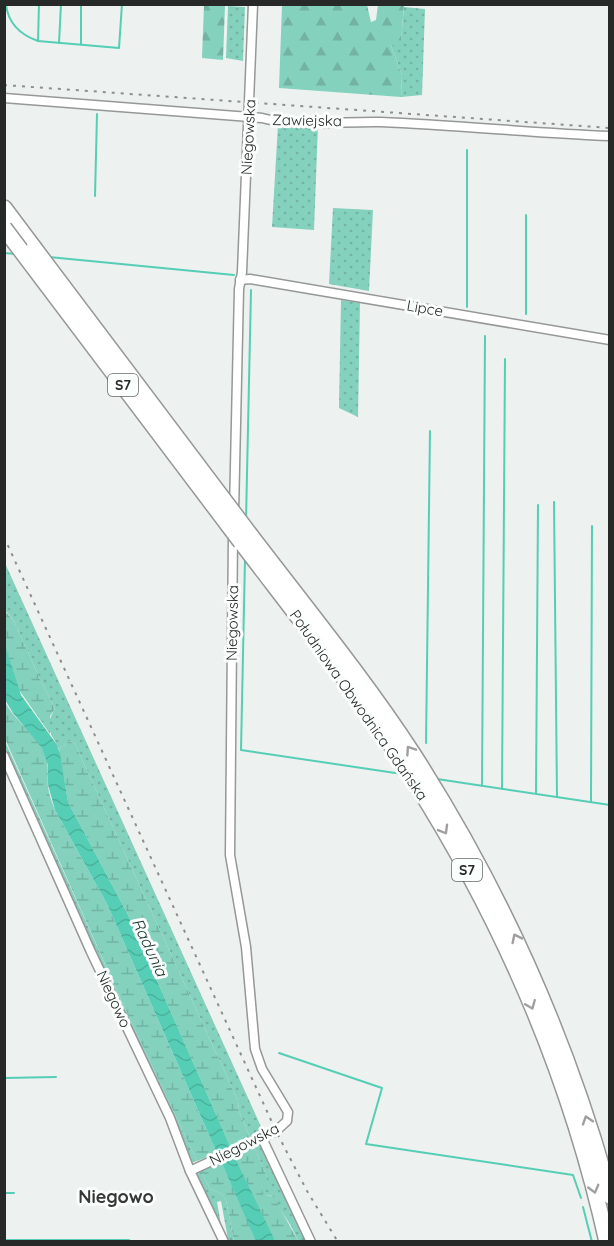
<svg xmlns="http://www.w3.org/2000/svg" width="614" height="1246" font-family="Quicksand,sans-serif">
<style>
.grass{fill:url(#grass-dots)}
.forest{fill:url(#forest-firs)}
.wetland{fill:url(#wetland-marsh)}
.water{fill:url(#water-waves)}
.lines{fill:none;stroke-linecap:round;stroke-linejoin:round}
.stream{stroke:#55ceb5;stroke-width:2}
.street-casing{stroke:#959897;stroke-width:11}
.highway-casing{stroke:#959897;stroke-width:18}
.street{stroke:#fff;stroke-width:8}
.highway{stroke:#fff;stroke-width:15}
.rail{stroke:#8c8f8e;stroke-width:2;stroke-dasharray:3 6;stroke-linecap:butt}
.highway-bridge-casing{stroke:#959897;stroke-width:18;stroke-linecap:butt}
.highway-bridge{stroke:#fff;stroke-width:15}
.oneway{stroke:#9e9f9e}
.labels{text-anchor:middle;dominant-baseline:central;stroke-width:6;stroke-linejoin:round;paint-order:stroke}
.shield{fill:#fafefd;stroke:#666968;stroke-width:1.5}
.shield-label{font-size:14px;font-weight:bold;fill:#272928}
.street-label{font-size:15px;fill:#272928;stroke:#fafefd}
.water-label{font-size:16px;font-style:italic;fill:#1d332d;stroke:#fafefd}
.quarter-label{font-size:18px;font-weight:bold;fill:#353837;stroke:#fafefd}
</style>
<defs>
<pattern id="grass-dots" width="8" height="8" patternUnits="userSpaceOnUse" patternTransform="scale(1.5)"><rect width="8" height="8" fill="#84d1be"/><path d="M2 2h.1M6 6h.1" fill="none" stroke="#72b3a3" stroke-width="1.8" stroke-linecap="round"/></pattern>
<pattern id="forest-firs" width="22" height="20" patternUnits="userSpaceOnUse" patternTransform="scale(1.5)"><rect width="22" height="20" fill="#84d1be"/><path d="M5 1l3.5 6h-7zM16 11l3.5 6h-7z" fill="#72b3a3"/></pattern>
<pattern id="wetland-marsh" width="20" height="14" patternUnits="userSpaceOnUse" patternTransform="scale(1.5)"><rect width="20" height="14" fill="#84d1be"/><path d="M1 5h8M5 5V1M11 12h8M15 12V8" fill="none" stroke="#72b3a3"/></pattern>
<pattern id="water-waves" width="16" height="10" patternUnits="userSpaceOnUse" patternTransform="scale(1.5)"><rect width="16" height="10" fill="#55ceb5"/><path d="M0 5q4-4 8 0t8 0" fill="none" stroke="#4ab19c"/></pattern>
</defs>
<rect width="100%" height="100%" fill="#edf1ef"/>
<g class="grass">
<polygon points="228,6 245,7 243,61 226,58"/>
<polygon points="404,7 425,9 422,95 401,97 402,75 391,46 401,40"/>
<polygon points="278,125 318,125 314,230 272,227"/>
<polygon points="333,208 373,210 369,291 329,284"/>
<polygon points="341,300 360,303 358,417 339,408"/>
<path d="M4,561L263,1131L250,1137L239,1111L238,1101L75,744L69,741L59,749C50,731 44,727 55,709L40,679L14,621L5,610Z"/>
<polygon points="4,739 126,1011 197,1161 191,1163 37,828 5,752"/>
<polygon points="260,1143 308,1241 298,1241 291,1226 272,1196 262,1194 261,1186 266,1181 267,1177 254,1146"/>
<polygon points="201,1171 210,1189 222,1194 226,1200 234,1241 226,1241 228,1239 221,1201 217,1202 223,1236 194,1174"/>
</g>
<g class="forest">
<polygon points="204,5 225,5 223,60 202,58"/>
<polygon points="282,5 367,5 371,22 376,20 378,5 404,5 401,41 391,46 402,75 401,97 279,88"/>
</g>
<g class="wetland">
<polygon points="4,610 14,621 40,679 55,709 50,716 50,734 17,687 5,645"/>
<path d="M4,700C13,719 32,731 43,749C50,762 47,774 48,787C49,795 52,802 55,810L107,904L217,1153L197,1161L126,1011L5,739Z"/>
<polygon points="69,741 75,744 238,1101 239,1111 250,1137 230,1146 128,915 68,802 59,749"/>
<polygon points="254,1146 267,1177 267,1181 261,1186 263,1194 274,1197 298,1241 274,1241 234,1155"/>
<polygon points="221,1161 243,1209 249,1217 261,1241 234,1241 226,1200 222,1194 210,1189 201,1171"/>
</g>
<g class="water">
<polygon points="5,645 21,695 57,745 60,753 68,802 128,915 230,1146 217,1153 107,904 55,810 48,785 48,765 42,748 13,713 5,700"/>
<polygon points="234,1155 275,1241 256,1241 221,1161"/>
</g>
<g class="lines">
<g class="stream">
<path d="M6,4C8,24 21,35 38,41L119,48L122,4"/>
<polyline points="38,41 39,4"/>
<polyline points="59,43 61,4"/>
<polyline points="81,44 81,4"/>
<polyline points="467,150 467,307"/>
<polyline points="95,196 97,114"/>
<polyline points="526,215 526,314"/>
<polyline points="4,253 16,254"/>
<polyline points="49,257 234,275"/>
<polyline points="554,502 557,797"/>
<polyline points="246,520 251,290"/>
<polyline points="245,559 241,750 402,774"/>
<polyline points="426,743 430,431"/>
<polyline points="437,779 610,805"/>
<polyline points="482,786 485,336"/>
<polyline points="502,789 505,359"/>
<polyline points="536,793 538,505"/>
<polyline points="591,802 592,526"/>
<polyline points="279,1053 382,1088 366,1144 573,1175 581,1198"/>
<polyline points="4,1078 56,1077"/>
<polyline points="4,1193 14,1193"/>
<polyline points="583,1207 592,1242"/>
<polyline points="4,1240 129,1240"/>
</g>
<g class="street-casing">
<g id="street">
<path d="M4,98L262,118C294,127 346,121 381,122C457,125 533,133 610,136"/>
<polyline points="240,280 250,279 610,340"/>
<polyline points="234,512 239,289 242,272 253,4"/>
<polyline points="4,756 91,952 170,1118 190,1171 224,1242"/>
<polyline points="262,1138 311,1242"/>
<polyline points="190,1171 276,1131 287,1121 288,1112 262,1069 255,1049 246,947 230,855 233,534"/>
</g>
</g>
<g class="highway-casing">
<g id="highway">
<polyline points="4,208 34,248"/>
<path d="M251,536C306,608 364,679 413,754C501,891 567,1039 610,1196"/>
<path d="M241,542C301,621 363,698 415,782C504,923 571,1079 607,1242"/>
</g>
</g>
<use href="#street" class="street"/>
<use href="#highway" class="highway"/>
<g class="rail">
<polyline points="4,85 610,128"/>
<polyline points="4,537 276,1131 307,1191 338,1242"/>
</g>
<g class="highway-bridge-casing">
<g id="highway-bridge">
<polyline points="4,228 241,542"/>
<polyline points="34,248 251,536"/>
</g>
</g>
<use href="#highway-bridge" class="highway-bridge"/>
</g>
<defs><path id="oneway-chevron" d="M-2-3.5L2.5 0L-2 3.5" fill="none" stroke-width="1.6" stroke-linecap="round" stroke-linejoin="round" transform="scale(1.5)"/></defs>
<g class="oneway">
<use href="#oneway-chevron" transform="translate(410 750) rotate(-124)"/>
<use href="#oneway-chevron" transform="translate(444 830) rotate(60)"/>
<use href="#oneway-chevron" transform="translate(516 938) rotate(-116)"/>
<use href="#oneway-chevron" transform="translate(531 1005) rotate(68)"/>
<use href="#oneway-chevron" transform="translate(587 1120) rotate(-108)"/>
<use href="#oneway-chevron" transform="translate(594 1189) rotate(75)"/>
</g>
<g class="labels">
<g class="shield">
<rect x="108" y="374" width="30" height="22" rx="4.5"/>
<rect x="452" y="859" width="30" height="22" rx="4.5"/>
</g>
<g class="shield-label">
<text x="123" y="385">S7</text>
<text x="467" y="870">S7</text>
</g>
<g class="street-label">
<text transform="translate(307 120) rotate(1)">Zawiejska</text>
<text transform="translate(248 137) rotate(-87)">Niegowska</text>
<text transform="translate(425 308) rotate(10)">Lipce</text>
<text transform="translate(232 623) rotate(-89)">Niegowska</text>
<text transform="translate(359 705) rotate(55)">Południowa Obwodnica Gdańska</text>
<text transform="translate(114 999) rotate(65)">Niegowo</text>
<text transform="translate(244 1144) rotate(-27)">Niegowska</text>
</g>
<g class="water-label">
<text transform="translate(150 947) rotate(65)">Radunia</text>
</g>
<g class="quarter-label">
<text x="116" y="1196">Niegowo</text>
</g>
</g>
<rect width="614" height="1246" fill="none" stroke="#272928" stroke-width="12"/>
</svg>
